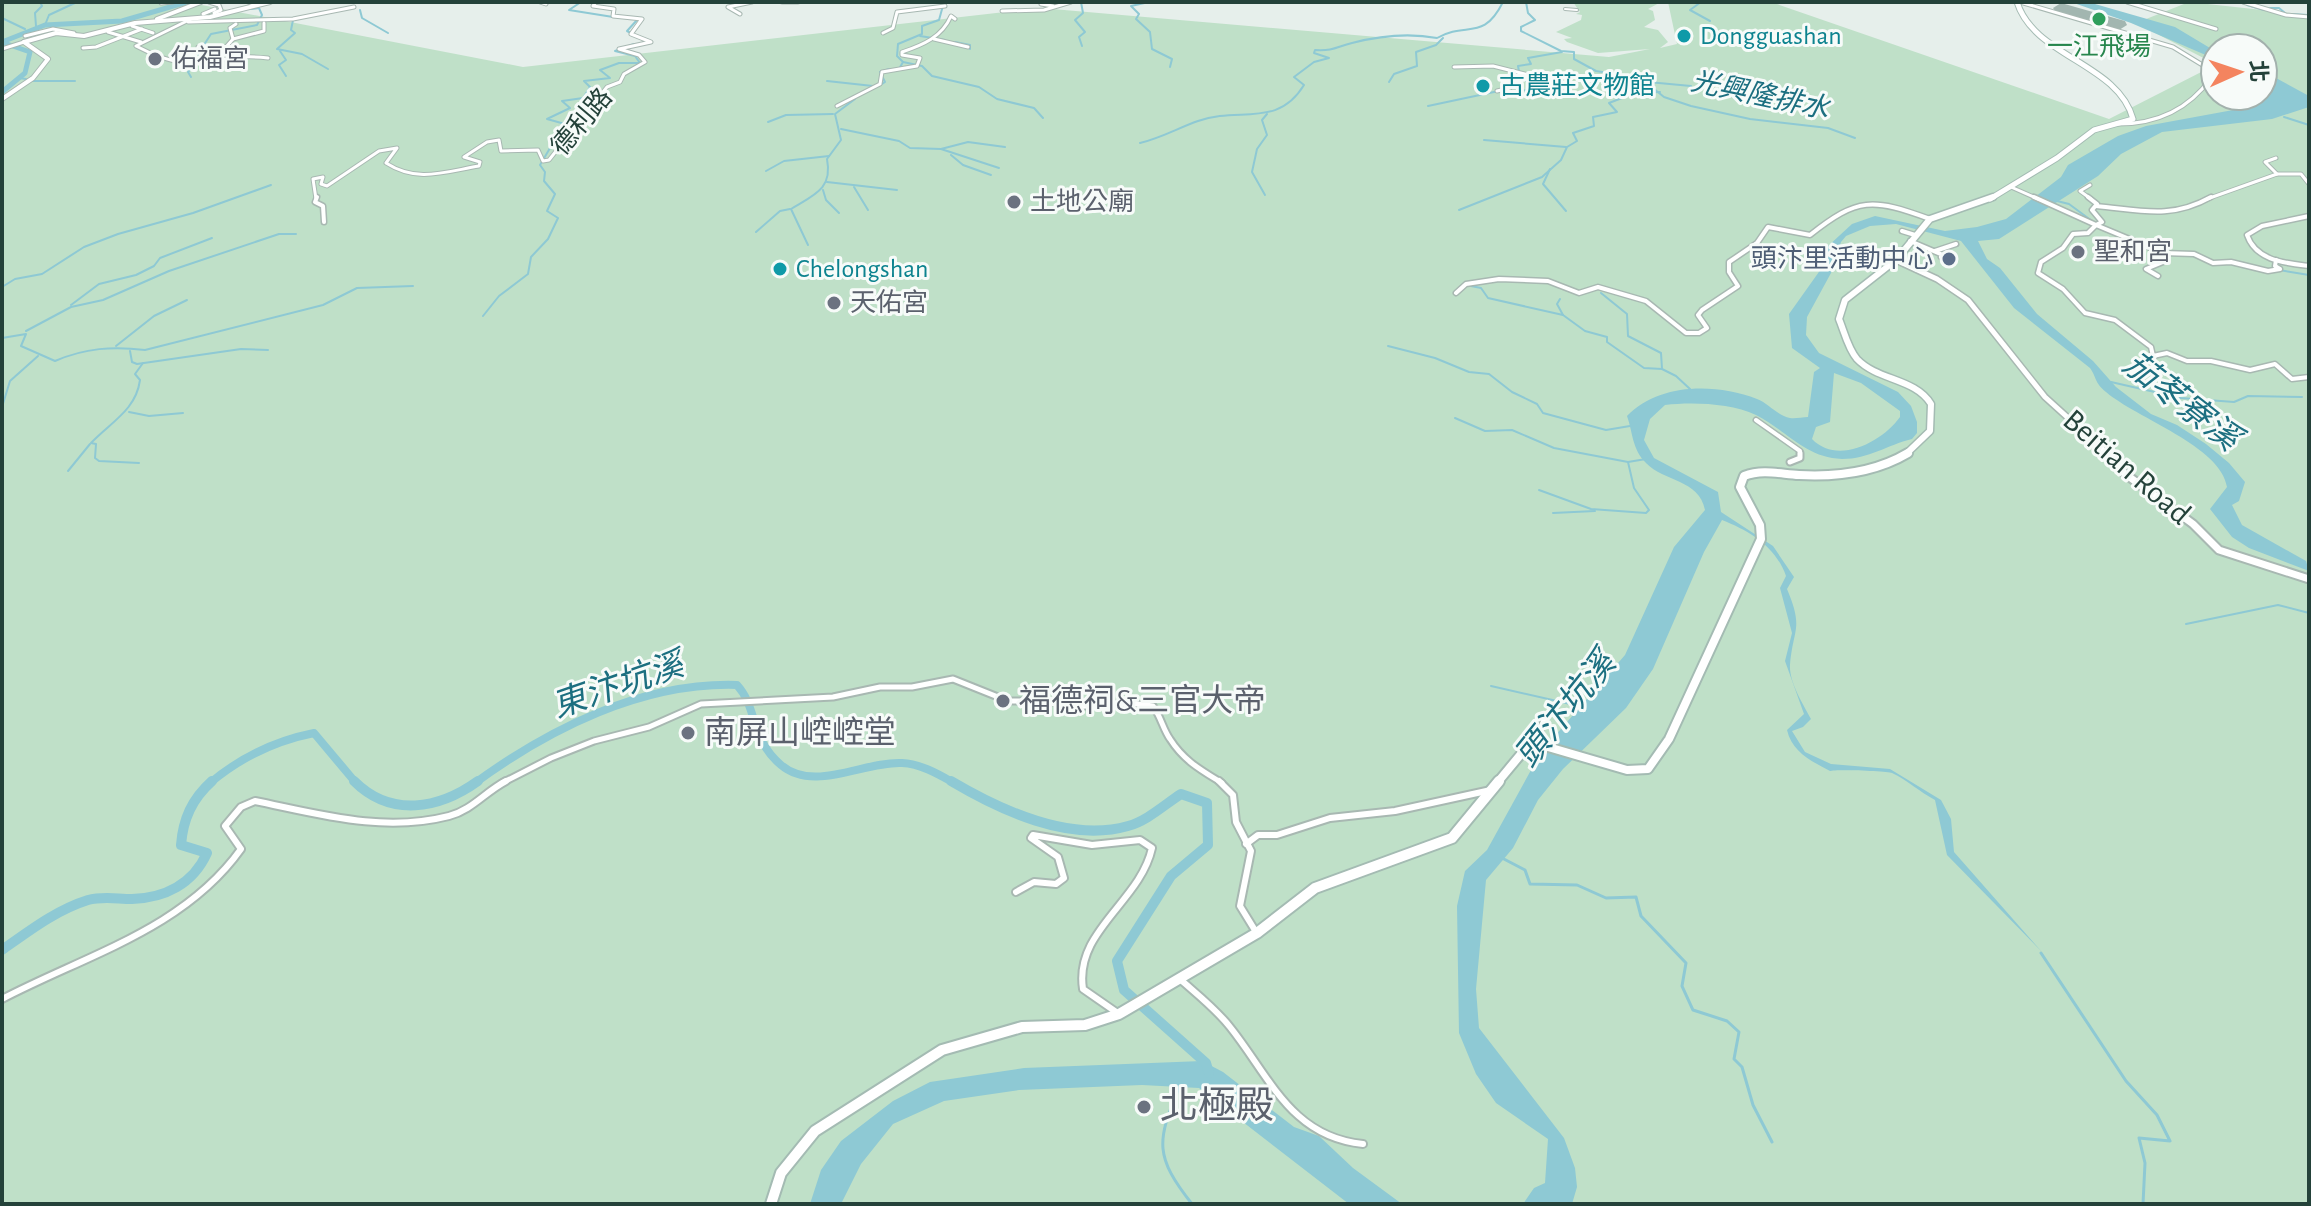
<svg xmlns="http://www.w3.org/2000/svg" width="2311" height="1206" font-family="'Alegreya Sans','Noto Sans TC',sans-serif">
<style>
.green{fill:#bfe0c8}
.water{fill:#8ec9d4;fill-rule:evenodd}
.lines{fill:none;stroke-linecap:round;stroke-linejoin:round}
.stream-far1{stroke:#8ec9d4;stroke-width:2}
.stream{stroke:#8ec9d4;stroke-width:3}
.river-far2{stroke:#8ec9d4;stroke-width:5}
.river-far1{stroke:#8ec9d4;stroke-width:8}
.river{stroke:#8ec9d4;stroke-width:10}
.runway{fill:#a2b6b0;fill-rule:evenodd}
.pedestrian-casing{stroke:#a8b8b2;stroke-width:4}
.minor-far3-casing{stroke:#a8b8b2;stroke-width:5}
.minor-far2-casing{stroke:#a8b8b2;stroke-width:7}
.minor-far1-casing{stroke:#a8b8b2;stroke-width:9}
.minor-casing{stroke:#a8b8b2;stroke-width:10}
.tertiary-far2-casing{stroke:#a8b8b2;stroke-width:6}
.tertiary-far1-casing{stroke:#a8b8b2;stroke-width:8}
.tertiary-casing{stroke:#a8b8b2;stroke-width:11}
.secondary-far3-casing{stroke:#a4bbb3;stroke-width:7}
.secondary-far2-casing{stroke:#a4bbb3;stroke-width:9}
.secondary-far1-casing{stroke:#a4bbb3;stroke-width:12}
.secondary-casing{stroke:#a4bbb3;stroke-width:14}
.pedestrian{stroke:#fff;stroke-width:2}
.minor-far3{stroke:#fff;stroke-width:3}
.minor-far2{stroke:#fff;stroke-width:4}
.minor-far1{stroke:#fff;stroke-width:5}
.minor{stroke:#fff;stroke-width:6}
.tertiary-far2{stroke:#fff;stroke-width:4}
.tertiary-far1{stroke:#fff;stroke-width:5}
.tertiary{stroke:#fff;stroke-width:7}
.secondary-far3{stroke:#fff;stroke-width:5}
.secondary-far2{stroke:#fff;stroke-width:6}
.secondary-far1{stroke:#fff;stroke-width:8}
.secondary{stroke:#fff;stroke-width:10}
.leisure-dot{fill:#2e9e5b;stroke:#f7fbf9;stroke-width:3}
.culture-dot{fill:#0f9aa8;stroke:#f7fbf9;stroke-width:3}
.worship-dot{fill:#6b7280;stroke:#f7fbf9;stroke-width:3}
.service-dot{fill:#5c6f8a;stroke:#f7fbf9;stroke-width:3}
.labels{text-anchor:middle;dominant-baseline:central;stroke-width:6;stroke-linejoin:round;paint-order:stroke}
.far-culture-label{font-size:26px;fill:#0d838f;stroke:#f7fbf9;text-anchor:start}
.far-leisure-label{font-size:26px;fill:#27864d;stroke:#f7fbf9}
.far-worship-label{font-size:26px;fill:#5b616d;stroke:#f7fbf9;text-anchor:start}
.far-street-label{font-size:26px;fill:#24423a;stroke:#f7fbf9}
.far-service-label{font-size:26px;fill:#4e5e75;stroke:#f7fbf9;text-anchor:end}
.far-water-label{font-size:28px;font-style:italic;fill:#1c6f80;stroke:#f7fbf9}
.street-label{font-size:32px;fill:#24423a;stroke:#f7fbf9}
.worship-label{font-size:32px;fill:#5b616d;stroke:#f7fbf9;text-anchor:start}
.water-label{font-size:34px;font-style:italic;fill:#1c6f80;stroke:#f7fbf9}
.near-worship-label{font-size:38px;fill:#5b616d;stroke:#f7fbf9;text-anchor:start}
</style>
<rect width="100%" height="100%" fill="#e6efeb"/>
<polygon class="green" points="2,2 186,2 523,67 1041,8 1609,57 1650,49 1598,53 1567,42 1564,39 1572,38 1556,32 1581,20 1582,15 1576,14 1580,12 1573,2 1661,2 1648,9 1653,11 1655,20 1644,27 1658,30 1668,42 1660,48 1677,44 1668,2 1771,2 2109,119 2215,65 2215,96 2263,96 2263,48 2215,48 2215,64 2136,23 2189,2 2309,15 2309,1204 2,1204"/>
<g class="water">
<polygon points="2071,2 2088,2 2175,27 2215,51 2215,59 2131,23"/>
<path d="M2263,71L2309,96V107L2272,119L2162,132L2121,154L2098,176L1999,239L1978,241L1987,259L2000,268L2037,314L2093,361L2116,387L2151,414L2177,425L2206,444L2229,463L2245,482L2239,501L2232,505L2242,525L2306,561L2309,571L2249,548L2232,537L2210,509L2227,487C2221,446 2136,418 2106,392C2094,382 2097,378 2090,368L2014,308L1961,241L1896,224L1870,226L1846,236L1841,242L1831,273L1807,317L1806,335L1819,353L1898,392L1911,406L1917,422V433L1912,439C1887,445 1869,459 1842,459C1805,458 1786,430 1756,415C1730,403 1692,402 1665,405L1650,419L1644,440L1654,458L1718,492L1721,512L1773,546L1794,577L1787,589C1804,629 1793,628 1790,665C1789,682 1803,704 1811,719L1803,727L1792,731L1805,752L1831,764L1890,769L1941,800L1951,819L1954,852L2042,952L1947,855L1935,800C1920,792 1907,780 1892,773C1888,771 1835,769 1830,771C1811,761 1792,752 1787,730L1804,714L1785,661L1792,633L1780,588L1786,576C1776,547 1750,531 1722,520L1704,552L1653,669L1626,708L1563,769L1538,800L1513,848L1486,880L1476,989L1479,1028L1564,1138L1575,1168L1577,1187L1572,1204H1523L1534,1188L1545,1183L1548,1139L1496,1103L1476,1074L1459,1033L1457,906L1465,871L1487,850L1541,752L1625,655L1674,547L1705,510C1699,479 1664,482 1646,463C1632,449 1633,433 1627,416C1659,383 1715,383 1757,399C1768,403 1778,416 1790,418C1795,419 1802,417 1808,417L1814,372L1820,368L1792,348L1789,314L1821,269L1827,247L1852,224L1875,216L1945,231L1977,227L2006,219L2061,177L2068,165L2118,136L2146,126L2244,108L2236,96H2263ZM1834,373L1861,383L1900,411V417C1883,441 1838,466 1812,439L1816,427L1830,422Z"/>
<polygon points="1202,1061 1223,1072 1294,1127 1319,1136 1353,1168 1402,1204 1349,1204 1199,1088 1142,1085 1019,1090 944,1101 893,1124 861,1164 841,1204 810,1204 821,1170 841,1141 893,1101 930,1082 1024,1068"/>
</g>
<g class="lines">
<g class="stream-far1">
<polyline points="581,2 569,10 613,17"/>
<polyline points="1081,2 1083,13 1075,20 1085,32 1079,37 1082,46"/>
<polyline points="1149,2 1131,6 1139,14 1136,19 1150,32 1152,49 1172,59 1170,67"/>
<polyline points="1526,2 1528,13 1535,20 1521,27 1521,31 1561,51 1574,52 1574,59 1596,71 1621,75 1625,81 1648,84 1664,97 1691,106 1750,119 1828,128 1855,138"/>
<polyline points="1701,2 1690,10 1710,21"/>
<polyline points="2247,5 2264,10"/>
<polyline points="2270,8 2279,8 2285,13"/>
<polyline points="360,10 362,18 388,33"/>
<polyline points="2291,14 2308,15"/>
<polyline points="2,18 25,29"/>
<polyline points="293,20 291,30 295,33 277,49 302,54 328,69"/>
<polyline points="637,20 627,31 642,39"/>
<polyline points="45,25 49,15 77,2"/>
<polyline points="36,26 35,13 42,6 40,2"/>
<polyline points="920,36 945,40"/>
<polyline points="231,42 235,50"/>
<polyline points="955,42 970,45 970,49"/>
<polyline points="2,45 7,44"/>
<polyline points="280,51 286,60 279,65 286,76"/>
<polyline points="903,62 922,66 932,76 979,87 997,99 1034,108 1043,118"/>
<polyline points="899,69 903,62 897,56 898,44 922,34 922,26 939,20 944,2"/>
<polyline points="191,77 188,72 202,56 198,54 211,34 257,25 262,15 259,8 251,9"/>
<polyline points="19,78 26,79"/>
<polyline points="33,81 75,81"/>
<polyline points="827,81 873,86"/>
<polyline points="1389,82 1394,74 1417,66 1416,52 1436,45 1443,38"/>
<polyline points="1648,82 1691,86"/>
<polyline points="882,84 885,82 880,72 889,69"/>
<polyline points="1428,106 1494,92 1530,90 1533,85 1520,77 1518,66 1531,64 1528,58 1562,52"/>
<polyline points="2284,117 2309,125"/>
<polyline points="768,122 786,115 833,114"/>
<polyline points="841,129 899,141 910,148 941,149 999,168"/>
<polyline points="1484,140 1566,147"/>
<path d="M1140,143C1161,138 1178,128 1198,121C1239,106 1277,129 1304,85L1294,77L1314,62L1329,58L1314,53L1315,50C1334,51 1336,47 1352,43C1379,36 1410,33 1437,38C1467,21 1483,42 1503,2"/>
<polyline points="941,149 968,142 1005,147"/>
<polyline points="951,155 963,165 991,175"/>
<polyline points="1550,169 1543,184 1566,211"/>
<polyline points="766,171 784,161 829,156"/>
<polyline points="827,182 897,190"/>
<polyline points="854,187 868,210"/>
<polyline points="823,190 826,200 839,213"/>
<polyline points="1265,195 1252,172 1257,149 1267,135 1262,120 1267,114"/>
<polyline points="2057,201 2069,204 2092,221"/>
<polyline points="1459,210 1542,177 1561,160 1567,147 1577,141 1573,133 1594,126 1593,117 1617,112 1609,103 1635,93 1660,92"/>
<polyline points="2116,231 2132,239"/>
<polyline points="756,232 780,211 790,209"/>
<path d="M808,245L791,209C814,195 833,189 827,159L841,140L835,114L855,99"/>
<polyline points="2279,270 2309,275"/>
<polyline points="1471,286 1481,288 1488,298 1563,315 1585,331 1607,337 1607,342 1644,368 1662,369 1676,376 1690,389"/>
<polyline points="2,287 15,279 42,274 84,247 118,234 193,213 271,185"/>
<polyline points="1601,293 1627,314 1628,336 1661,353 1662,369"/>
<polyline points="1560,299 1557,304 1563,315"/>
<polyline points="71,305 99,284 136,275 154,266 160,258 212,238"/>
<polyline points="483,316 499,296 528,274 531,257 548,239 558,218 547,211 555,194 544,181 545,172 540,165 553,143 549,140 565,124 547,119 570,108 562,101 583,98 590,87 584,81 610,78 600,70 619,63 640,63 635,56 615,51 634,44"/>
<polyline points="26,331 71,307 103,300 169,271 279,234 296,234"/>
<path d="M2,338L26,334L21,346L55,361C85,348 113,346 145,350L323,305L357,288L413,286"/>
<polyline points="116,346 154,316 187,300"/>
<polyline points="1388,346 1435,358 1469,372 1489,374 1512,392 1537,404 1543,413 1606,430 1630,426"/>
<polyline points="130,351 132,362 137,364 241,349 268,350"/>
<polyline points="2111,382 2181,398 2234,402 2248,396 2302,397"/>
<polyline points="2,407 10,381 38,356"/>
<polyline points="129,412 149,416 183,413"/>
<polyline points="1455,418 1485,431 1512,430 1554,448 1628,462 1646,459"/>
<path d="M139,463L99,461L95,458L96,444L91,443C111,422 136,410 140,380L135,374L143,363"/>
<polyline points="68,471 90,444"/>
<polyline points="1539,490 1591,509 1646,513 1649,510 1634,488 1628,462"/>
<polyline points="1553,513 1595,511"/>
<polyline points="2186,624 2278,605 2309,613"/>
<polyline points="1491,686 1579,706"/>
</g>
<g class="stream">
<polyline points="1502,858 1525,870 1530,884 1577,885 1606,898 1636,897 1641,916 1686,963 1682,986 1693,1010 1727,1021 1739,1032 1734,1059 1742,1067 1753,1105 1772,1142"/>
<polyline points="2041,953 2126,1081 2157,1115 2170,1141 2139,1138 2145,1163 2143,1204"/>
<path d="M1179,1088C1156,1142 1155,1157 1192,1204"/>
</g>
<g class="river-far2">
<polyline points="2,42 45,25 122,21 187,2"/>
<polyline points="2,92 25,73 30,52 7,44"/>
</g>
<g class="river-far1">
<path d="M210,783C241,757 274,741 314,733L356,783"/>
<path d="M475,783C549,729 642,682 737,685C758,708 750,739 781,765C814,793 864,761 902,763C921,764 938,774 954,783"/>
</g>
<g class="river">
<path d="M354,781C391,818 439,809 478,781"/>
<path d="M951,781C1000,810 1069,843 1128,826C1147,821 1164,805 1181,794L1207,803L1208,845L1171,876L1117,961L1124,990L1206,1063L1209,1073"/>
<path d="M2,950C29,931 56,910 88,900C103,896 117,899 132,899C165,898 193,884 207,853L181,845C183,819 192,799 212,781"/>
</g>
<polygon class="runway" points="2061,3 2125,21 2127,25 2119,30 2055,11 2053,8"/>
<g class="pedestrian-casing">
<polyline id="pedestrian" points="1565,9 1577,10"/>
</g>
<g class="minor-far3-casing">
<g id="minor-far3">
<polyline points="209,2 219,5 221,10 214,13"/>
<polyline points="248,2 254,4"/>
<polyline points="540,2 546,4"/>
<polyline points="782,2 798,2"/>
<path d="M2020,2L2173,47L2209,69L2211,78C2188,110 2157,124 2118,124"/>
<polyline points="2127,2 2216,29"/>
<polyline points="2243,2 2286,15 2309,17"/>
<polyline points="161,3 173,2"/>
<polyline points="1041,4 1053,6"/>
<polyline points="1002,11 1044,10 1071,2"/>
<polyline points="203,14 215,9"/>
<polyline points="740,14 728,7 752,2"/>
<path d="M191,19L136,46C200,80 210,51 268,58"/>
<polyline points="188,22 293,19 354,7"/>
<polyline points="236,24 230,28 233,39 264,31 264,23"/>
<polyline points="132,26 153,33"/>
<polyline points="108,32 141,42"/>
<polyline points="883,33 893,28 897,12 945,6"/>
<polyline points="25,36 53,29 74,33"/>
<polyline points="934,39 968,47"/>
<polyline points="198,47 226,47 233,39"/>
<polyline points="83,48 96,47 142,29"/>
<polyline points="2,49 24,42"/>
<polyline points="1454,67 1493,66 1564,84"/>
<polyline points="1497,91 1510,88"/>
<path d="M837,106L880,84L882,72L917,66L920,58L902,55V52C923,45 942,37 951,16L955,19"/>
<polyline points="2277,174 2301,174 2309,184"/>
<polyline points="2090,185 2080,191 2091,199"/>
<polyline points="2011,187 2038,199"/>
<path d="M316,199L313,179L323,177L321,184L327,186L379,151L397,148L386,163C417,183 444,172 479,166L480,162L464,157L487,142L499,140L501,151L538,150L543,161L549,160L607,87L620,82L624,74L645,62L639,55L619,49L651,42L631,34L642,19L613,16L614,9L593,6L596,2"/>
<polyline points="2207,199 2277,174 2265,162 2276,158"/>
</g>
</g>
<g class="minor-far2-casing">
<g id="minor-far2">
<polyline points="317,197 315,202 323,206 324,222"/>
<polyline points="2034,197 2096,225 2088,233 2073,234 2063,248 2041,262 2038,273 2063,289 2085,313 2115,320 2151,347 2153,356 2167,353 2187,361 2211,361 2250,370 2275,364 2292,379 2309,377"/>
<polyline points="2088,197 2097,204 2092,210 2102,222 2096,225 2163,253 2194,254 2213,263 2231,262 2268,271 2280,269 2275,266 2276,260"/>
<path d="M2096,206C2140,210 2170,220 2211,197"/>
<path d="M2309,216L2262,226L2247,235C2256,261 2285,263 2309,266"/>
<polyline points="1902,231 1915,235"/>
<polyline points="1910,241 1943,255 1941,257"/>
<polyline points="2151,249 2163,262 2146,269 2158,276"/>
<polyline points="1935,251 1956,244"/>
<path d="M1456,293L1466,284L1499,279L1548,281L1579,293L1598,287L1646,301L1686,333H1699L1707,328L1698,315L1702,310L1738,286L1729,272V262L1757,243L1768,227L1810,235C1858,197 1872,198 1930,219"/>
<polyline points="1756,420 1800,451 1800,455"/>
</g>
</g>
<g class="minor-far1-casing">
<g id="minor-far1">
<polyline points="1790,462 1800,458 1800,453"/>
<polyline points="1535,743 1544,720"/>
<path d="M502,783L551,758L594,741L649,727L701,704L833,697L880,687H912L953,679L1008,701H1049L1072,707L1129,703L1153,706C1161,717 1163,729 1170,739C1184,761 1201,770 1222,783"/>
</g>
</g>
<g class="minor-casing">
<g id="minor">
<polyline points="1219,781 1233,795 1236,822 1251,851 1240,906 1256,932"/>
<polyline points="1246,844 1258,835 1277,835 1330,818 1395,811 1491,790"/>
<path d="M1016,892L1034,882L1056,884L1064,878L1058,857L1031,838L1033,835L1092,845L1140,840L1152,848C1140,902 1074,931 1083,989L1119,1014"/>
<path d="M1181,980C1198,995 1216,1009 1230,1027C1270,1077 1291,1137 1363,1144"/>
<path d="M2,999C86,955 184,929 241,849L225,826L241,807L255,801C319,814 383,833 449,816C472,810 485,792 506,781"/>
</g>
</g>
<g class="tertiary-far2-casing">
<g id="tertiary-far2">
<polyline points="157,19 201,2"/>
<polyline points="24,42 56,33 84,36 135,23 210,17 270,2"/>
<polyline points="2,99 33,78 48,59 24,42"/>
</g>
</g>
<g class="tertiary-far1-casing">
<polyline id="tertiary-far1" points="1896,260 1937,279 1968,300 2045,397 2109,455"/>
</g>
<g class="tertiary-casing">
<polyline id="tertiary" points="2107,453 2120,470 2193,524 2219,550 2309,579"/>
</g>
<g class="secondary-far3-casing">
<path id="secondary-far3" d="M1990,199L2057,158L2094,130L2133,119C2118,63 2034,57 2017,2"/>
</g>
<g class="secondary-far2-casing">
<path id="secondary-far2" d="M1905,455L1930,431L1931,404C1915,378 1878,381 1857,359C1848,349 1844,331 1839,319L1845,300L1896,260L1930,219L1993,197"/>
</g>
<g class="secondary-far1-casing">
<path id="secondary-far1" d="M1497,783L1531,742L1627,770L1648,769L1669,739L1761,539L1760,525L1740,487L1744,476C1763,469 1780,474 1799,475C1836,477 1876,472 1908,453"/>
</g>
<g class="secondary-casing">
<polyline id="secondary" points="771,1204 781,1173 815,1131 942,1050 1022,1027 1085,1025 1119,1014 1257,933 1315,888 1452,838 1499,781"/>
</g>
<use href="#pedestrian" class="pedestrian"/>
<use href="#minor-far3" class="minor-far3"/>
<use href="#minor-far2" class="minor-far2"/>
<use href="#minor-far1" class="minor-far1"/>
<use href="#minor" class="minor"/>
<use href="#tertiary-far2" class="tertiary-far2"/>
<use href="#tertiary-far1" class="tertiary-far1"/>
<use href="#tertiary" class="tertiary"/>
<use href="#secondary-far3" class="secondary-far3"/>
<use href="#secondary-far2" class="secondary-far2"/>
<use href="#secondary-far1" class="secondary-far1"/>
<use href="#secondary" class="secondary"/>
</g>
<circle class="leisure-dot" cx="2099" cy="19" r="8"/>
<g class="culture-dot">
<circle cx="1684" cy="36" r="8"/>
<circle cx="1483" cy="86" r="8"/>
<circle cx="780" cy="269" r="8"/>
</g>
<g class="worship-dot">
<circle cx="155" cy="59" r="8"/>
<circle cx="1014" cy="202" r="8"/>
<circle cx="2078" cy="252" r="8"/>
<circle cx="834" cy="303" r="8"/>
<circle cx="1003" cy="701" r="8"/>
<circle cx="688" cy="733" r="8"/>
<circle cx="1144" cy="1107" r="8"/>
</g>
<circle class="service-dot" cx="1949" cy="259" r="8"/>
<g class="labels">
<g class="far-culture-label">
<text x="1700" y="36">Dongguashan</text>
<text x="1499" y="86">古農莊文物館</text>
<text x="796" y="269">Chelongshan</text>
</g>
<g class="far-leisure-label">
<text x="2099" y="47">一江飛場</text>
</g>
<g class="far-worship-label">
<text x="171" y="59">佑福宮</text>
<text x="1030" y="202">土地公廟</text>
<text x="2094" y="252">聖和宮</text>
<text x="850" y="303">天佑宮</text>
</g>
<g class="far-street-label">
<text transform="translate(582 122) rotate(-50)">德利路</text>
</g>
<g class="far-service-label">
<text x="1933" y="259">頭汴里活動中心</text>
</g>
<g class="far-water-label">
<text transform="translate(1760 96) rotate(12)">光興隆排水</text>
</g>
<g class="street-label">
<text transform="translate(2127 467) rotate(41)">Beitian Road</text>
</g>
<g class="worship-label">
<text x="1019" y="701">福德祠&amp;三官大帝</text>
<text x="704" y="733">南屏山崆崆堂</text>
</g>
<g class="water-label">
<text transform="translate(2181 402) rotate(38)">茄苳寮溪</text>
<text transform="translate(618 686) rotate(-19)">東汴坑溪</text>
<text transform="translate(1566 710) rotate(-51)">頭汴坑溪</text>
</g>
<g class="near-worship-label">
<text x="1160" y="1107">北極殿</text>
</g>
</g>
<rect width="2311" height="1206" fill="none" stroke="#24423a" stroke-width="8"/>
<g transform="translate(2239 72) rotate(87)"><circle r="38" fill="#f7fbf9" stroke="#a3b1ad" stroke-width="2"/>
<path d="M0-6L14 30L0 20L-14 30Z" fill="#f4845f"/>
<text y="-12" font-size="22" font-weight="bold" text-anchor="middle" fill="#24423a">北</text>
</g>
</svg>
